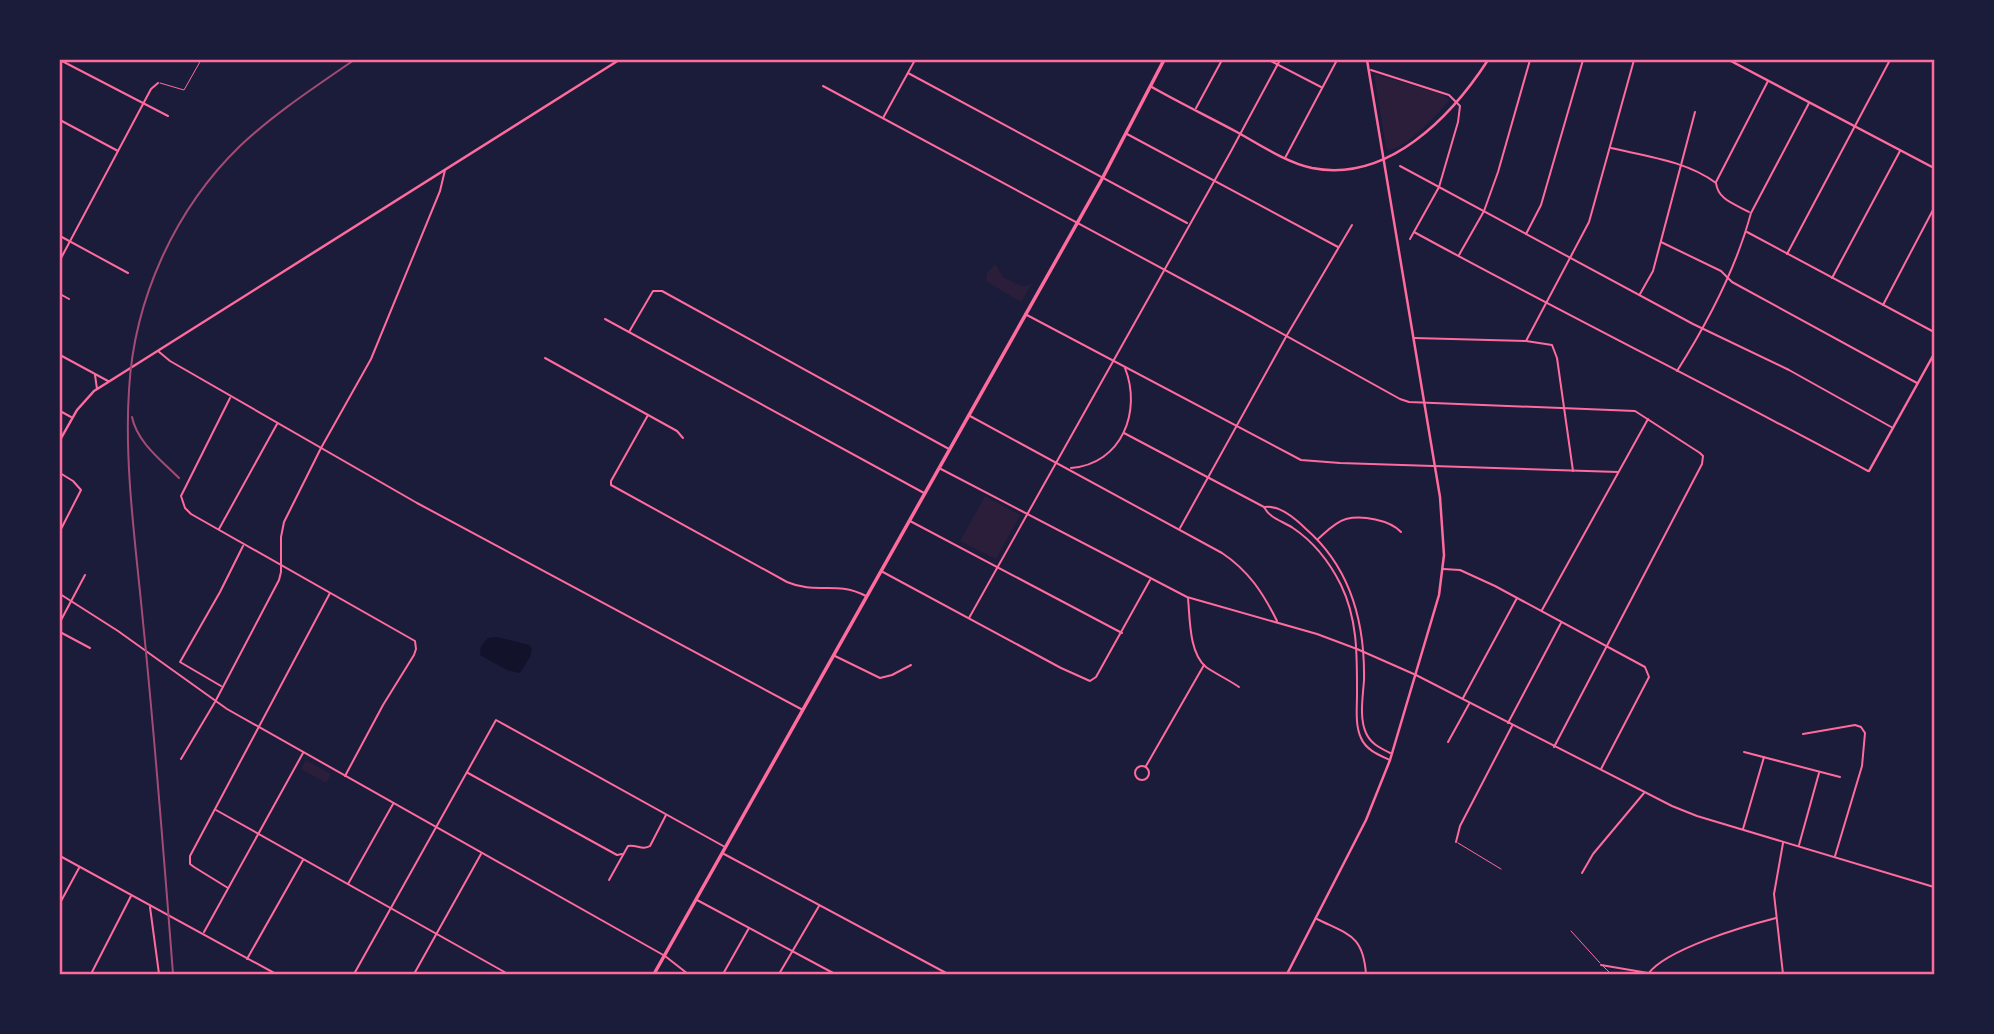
<svg xmlns="http://www.w3.org/2000/svg" width="1994" height="1034" font-family="Helvetica,sans-serif">
<style>
.green{fill:#2a1e3b}
.water{fill:#12122b}
.lines{fill:none;stroke-linecap:round;stroke-linejoin:round}
.service{stroke:#ff6b9d;stroke-width:1}
.minor{stroke:#ff6b9d;stroke-width:2}
.tertiary{stroke:#ff6b9d;stroke-width:2.5}
.primary{stroke:#ff6b9d;stroke-width:3.5}
.rail{stroke:#a44b75;stroke-width:2}
.neatline{fill:none;stroke:#ff6b9d;stroke-width:2.5}
</style>
<rect width="100%" height="100%" fill="#1b1b3a"/>
<g class="green">
<path d="M1374,74L1442,94L1449,100C1437,115 1407,147 1389,150L1386,147Z"/>
<polygon points="995,264 1004,278 1025,287 1033,282 1021,302 986,281 987,273"/>
<polygon points="985,496 1020,515 996,559 960,541"/>
<polygon points="306,760 331,774 326,783 301,769"/>
</g>
<polygon class="water" points="497,637 529,645 532,649 530,657 520,673 507,670 480,655 481,646 488,638"/>
<g class="lines">
<g class="service">
<polyline points="160,83 184,90 201,60"/>
<polyline points="1458,843 1501,869"/>
<polyline points="1571,931 1600,963"/>
<polyline points="1603,966 1610,973"/>
</g>
<g class="minor">
<polyline points="60,60 168,116"/>
<polyline points="1269,60 1321,87"/>
<polyline points="1371,70 1449,95 1460,106 1458,122 1439,187 1410,239"/>
<polyline points="908,73 1187,223"/>
<polyline points="823,86 1243,312 1400,399 1409,402 1635,411 1700,453 1703,456 1702,464 1554,747"/>
<polyline points="1196,108 1222,60"/>
<polyline points="883,118 915,60"/>
<polyline points="60,120 118,151"/>
<polyline points="1127,134 1338,247"/>
<path d="M1611,148C1645,156 1687,161 1716,183C1718,200 1735,204 1749,212"/>
<polyline points="1285,158 1337,60"/>
<polyline points="1400,166 1693,324 1789,370 1893,428"/>
<polyline points="1716,182 1768,81"/>
<path d="M1414,232C1564,314 1718,390 1868,471"/>
<polyline points="1747,232 1934,332"/>
<polyline points="1526,234 1541,205 1583,60"/>
<polyline points="60,236 128,273"/>
<polyline points="1661,242 1721,271 1732,282 1917,383"/>
<polyline points="1787,254 1890,60"/>
<polyline points="1459,255 1484,211 1498,172 1530,60"/>
<polyline points="60,260 151,89 158,83"/>
<polyline points="1832,278 1900,151"/>
<polyline points="60,294 69,299"/>
<polyline points="1640,294 1653,271 1695,112"/>
<polyline points="1883,305 1934,208"/>
<polyline points="1025,314 1301,460 1340,463 1618,472"/>
<polyline points="605,319 924,493"/>
<polyline points="629,332 653,291 662,291 949,449"/>
<polyline points="1414,338 1526,341 1552,345 1557,358 1573,471"/>
<polyline points="1526,341 1589,222 1634,60"/>
<polyline points="158,351 170,361 417,503 801,709"/>
<polyline points="60,355 108,381"/>
<polyline points="545,358 677,431 683,438"/>
<path d="M1677,371C1708,322 1736,269 1751,213L1809,103"/>
<polyline points="95,375 97,389"/>
<polyline points="230,398 181,496 185,508 191,514 415,641 416,649 414,655 383,705 345,776"/>
<polyline points="60,411 71,417"/>
<path d="M648,415L611,481V485L787,582C817,595 835,580 866,596"/>
<path d="M970,416L1222,553C1249,571 1263,593 1277,621"/>
<path d="M1124,433L1264,507C1270,519 1283,521 1293,528C1314,542 1330,563 1341,585C1358,620 1357,657 1357,695C1357,709 1355,725 1361,738C1366,750 1379,755 1390,760"/>
<polyline points="939,468 1187,597 1317,634 1357,649 1416,675 1672,806 1697,816 1934,887"/>
<path d="M1071,468C1122,464 1142,411 1125,368"/>
<polyline points="60,473 73,481 81,490 60,531"/>
<path d="M1265,507C1279,505 1296,519 1306,529C1351,568 1365,622 1364,680C1363,696 1359,718 1366,733C1371,744 1380,748 1390,753"/>
<polyline points="910,521 1122,633"/>
<polyline points="1180,528 1287,335 1352,225"/>
<polyline points="219,529 277,424"/>
<path d="M1318,539C1326,532 1335,522 1346,519C1362,515 1390,520 1401,532"/>
<polyline points="1443,569 1460,570 1495,586 1645,667 1649,677 1601,769"/>
<polyline points="881,571 1061,668 1090,681 1096,677 1150,580"/>
<polyline points="60,594 118,631 227,709 619,930 665,956 688,974"/>
<path d="M1188,598C1190,619 1189,653 1206,667C1216,674 1229,680 1239,687"/>
<polyline points="1542,610 1648,419"/>
<polyline points="969,618 1230,153 1280,60"/>
<polyline points="60,622 85,575"/>
<polyline points="60,632 90,648"/>
<polyline points="835,656 880,678 892,675 911,665"/>
<polyline points="221,686 180,662 220,592 243,546"/>
<polyline points="1463,698 1517,598"/>
<polyline points="1508,723 1561,623"/>
<polyline points="1803,734 1855,725 1861,727 1865,733 1862,766 1835,856"/>
<polyline points="1448,742 1469,704"/>
<polyline points="1744,752 1840,777"/>
<polyline points="181,759 215,702 279,580 281,572 281,537 284,522 321,448 371,359 440,191 445,170"/>
<circle cx="1142" cy="773" r="7"/>
<polyline points="1146,766 1204,665"/>
<polyline points="468,773 617,855 622,854"/>
<polyline points="216,810 508,974"/>
<polyline points="1743,829 1764,757"/>
<polyline points="1456,842 1460,826 1512,726"/>
<polyline points="1799,845 1819,773"/>
<polyline points="724,854 948,974"/>
<polyline points="60,856 276,974"/>
<polyline points="1582,873 1593,854 1644,793"/>
<path d="M609,880L628,846C636,844 643,851 650,846L666,815"/>
<polyline points="348,884 393,804"/>
<polyline points="228,888 194,867 190,864 190,856 330,593"/>
<polyline points="697,900 835,974"/>
<polyline points="60,903 79,868"/>
<polyline points="150,907 159,974"/>
<path d="M1317,919C1349,935 1363,935 1366,974"/>
<polyline points="204,932 303,753"/>
<polyline points="247,959 303,860"/>
<polyline points="1601,965 1648,973"/>
<polyline points="91,974 131,896"/>
<polyline points="354,974 496,720 725,847"/>
<polyline points="414,974 481,854"/>
<polyline points="723,974 749,928"/>
<polyline points="779,974 819,906"/>
<path d="M1648,974C1666,949 1745,926 1776,918"/>
<polyline points="1783,974 1774,894 1783,843"/>
</g>
<g class="tertiary">
<polyline points="1729,60 1934,168"/>
<path d="M1150,86C1178,102 1207,116 1235,131C1259,144 1285,162 1312,168C1388,183 1451,117 1488,60"/>
<polyline points="60,440 77,410 94,391 619,60"/>
<polyline points="1869,471 1934,354"/>
<polyline points="1287,974 1366,820 1390,760 1439,595 1444,555 1440,497 1367,60"/>
</g>
<polyline class="primary" points="654,974 1102,179 1164,60"/>
<g class="rail">
<path d="M132,417C137,442 161,460 179,478"/>
<path d="M173,974C164,857 155,739 143,622C136,547 124,465 129,390C134,299 175,209 240,146C275,113 315,87 354,60"/>
</g>
</g>
<rect width="1994" height="1034" fill="none" stroke="#1b1b3a" stroke-width="122"/>
<rect x="61" y="61" width="1872" height="912" class="neatline"/>
</svg>
